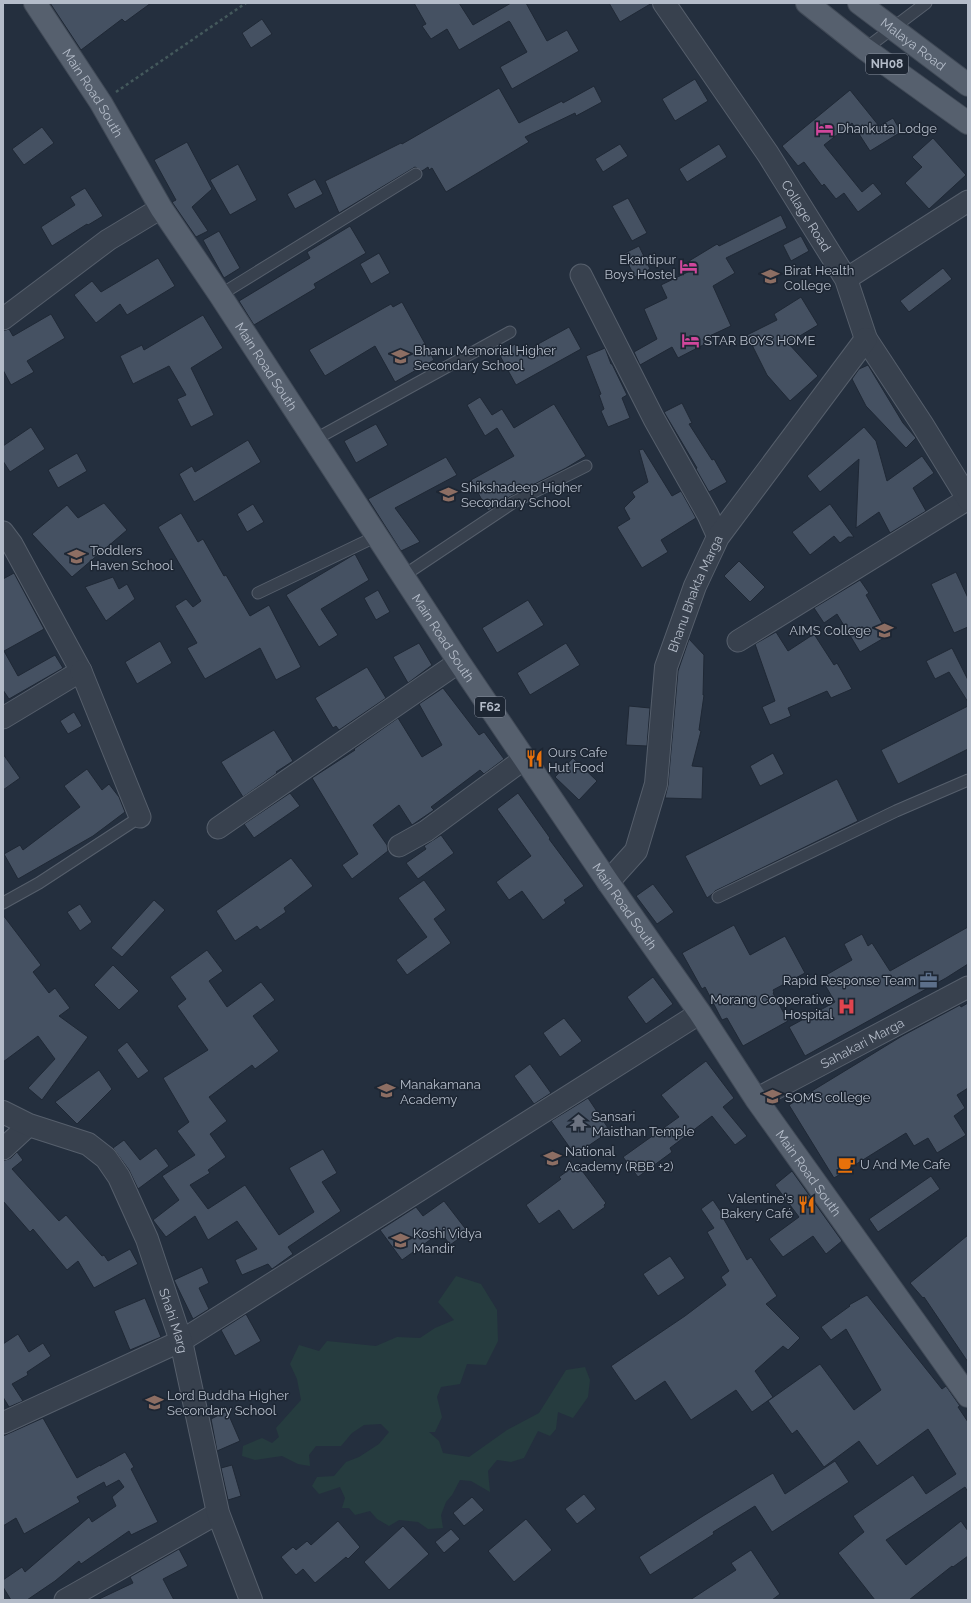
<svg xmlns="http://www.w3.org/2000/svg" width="971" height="1603" viewBox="0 0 971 1603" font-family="Raleway,sans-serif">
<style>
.green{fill:#263c3f}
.building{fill:#455162;stroke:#1f2835}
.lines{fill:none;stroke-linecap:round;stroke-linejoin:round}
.service-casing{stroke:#565f6c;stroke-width:13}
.minor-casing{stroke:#565f6c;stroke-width:23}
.tertiary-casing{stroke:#565f6c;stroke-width:24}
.primary-casing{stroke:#414a57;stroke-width:24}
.path{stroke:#44595c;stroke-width:2.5;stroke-dasharray:3 3;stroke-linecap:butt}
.service{stroke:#38414e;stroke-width:11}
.minor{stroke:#38414e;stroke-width:21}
.tertiary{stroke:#38414e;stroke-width:22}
.primary{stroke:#56606e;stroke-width:22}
.labels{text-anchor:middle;stroke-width:3;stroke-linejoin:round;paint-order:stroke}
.shield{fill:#1d2633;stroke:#878f9c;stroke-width:1}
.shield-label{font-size:12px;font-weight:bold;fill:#b4bcc9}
.street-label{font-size:13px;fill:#b4bcc9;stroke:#1d2633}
.poi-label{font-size:13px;fill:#b4bcc9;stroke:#1d2633;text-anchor:start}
</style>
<rect width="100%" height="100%" fill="#242f3e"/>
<path class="green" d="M456 1276 481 1284 497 1310 498 1341 486 1365 467 1364 460 1384 441 1387 437 1397 442 1417 435 1432H429L439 1441 443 1453 469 1457 507 1430 539 1413 566 1370 585 1367 590 1380 588 1397 573 1418 558 1412 556 1429 550 1436 538 1431 524 1458 511 1462 497 1460 488 1471 490 1492 471 1481 460 1480 452 1495 446 1502 441 1515 443 1528 428 1529 418 1522 399 1520 389 1526 377 1519 370 1511 355 1515 349 1508H342L345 1498 340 1487 319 1494 312 1486 317 1477 334 1476 346 1462 359 1457 379 1444 389 1432 381 1424 364 1425 352 1433 341 1446H316L309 1455 310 1466 298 1464 282 1456 255 1460 242 1456 243 1446 262 1438 272 1443 279 1437 276 1428 301 1400 297 1379 290 1364 299 1345 319 1351 327 1341 376 1346 397 1337 420 1338 435 1328 454 1320 438 1302Z"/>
<path class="building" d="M50 3H151L125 22 122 19 81 50Z
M414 3H459L473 25 511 3H526L547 41 567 30 579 51 512 89 500 67 527 52 510 22 509 21 459 50 447 29 431 39 422 26 426 24Z
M609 3H652L620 22Z
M262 19 272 34 251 48 242 33Z
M695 79 708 101 675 121 662 99Z
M594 86 602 102 576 116 575 113 525 137 529 142 446 192 432 168 429 170 428 167 422 171 415 167 339 213 325 181 401 143 402 144 499 88 519 123 562 101 563 103Z
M850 90 879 126 893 118 901 132 870 151 852 123 824 145 862 192 873 183 882 194 858 212 844 193 836 199 824 184 822 186 804 162 798 166 782 146Z
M42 127 54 143 24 165 12 149Z
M933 138 966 175 929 209 905 183 922 167 912 157Z
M187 142 212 189 192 207 208 231 196 237 172 202 176 200 154 160Z
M620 144 628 156 603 172 595 159Z
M719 144 727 157 687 182 679 169Z
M238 164 257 200 230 215 210 180Z
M315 179 323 194 295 209 287 194Z
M85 188 103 216 88 225 87 224 52 246 41 227 75 205 70 197Z
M628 198 647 233 632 241 612 206Z
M781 215 787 228 726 258 735 273 713 286 731 326 703 339 705 344 678 358 672 347 640 365 634 352 657 339 644 309 667 298 661 285 694 269 689 261 717 244 719 246Z
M350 226 366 253 314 284 316 288 254 325 239 301 310 258 307 252Z
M219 231 240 268 224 278 203 240Z
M801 236 809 251 791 261 783 245Z
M639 246 650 269 635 277 623 254Z
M379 253 390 273 371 284 360 264Z
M158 258 175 286 127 315 120 304 96 323 74 295 92 281 101 292Z
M943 268 952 279 909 312 900 301Z
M801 297 818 325 788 343 818 376 790 401 767 375 747 335 777 320 774 314Z
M402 302 434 360 395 382 375 346 325 376 309 350 391 304 393 307Z
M51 314 65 338 27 361 34 372 11 385 3 370V331L9 329 13 336Z
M203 315 223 348 191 368 214 415 191 427 177 399 186 395 169 366 133 384 120 356 142 345 144 350Z
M569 327 581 349 516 385 499 354 515 344 520 354Z
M605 348 611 364H612L627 395 622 398 630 418 608 427 601 411 604 409 599 395 601 394 586 356Z
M868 365 903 423 916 438 906 448 866 406 852 379 859 369Z
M480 397 492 415 502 409 514 428 554 404 586 456 566 468 511 496 488 511 471 480 514 456 497 428 485 436 467 405Z
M682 403 692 423 689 424 712 460 714 459 727 482 709 492 696 469 697 468 664 412Z
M376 424 388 445 356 463 344 441Z
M31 427 45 449 10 472 3 461V446Z
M864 427 876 441 887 481 922 456 934 473 913 488 926 511 890 533 879 512 856 528 859 459 820 492 807 476Z
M248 440 261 462 194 502 179 474 192 466 195 472Z
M643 449 672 496 681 491 696 518 661 540 668 552 642 568 617 527 630 519 624 508 635 497 632 492 648 482 639 450Z
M77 453 87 471 58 488 48 470Z
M446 457 457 475 395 508 420 542 401 551 368 499Z
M104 503 127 530 72 577 32 534 67 505 78 518Z
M253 504 264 522 247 532 237 514Z
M830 504 854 537H848L840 543 834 536 810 555 792 532Z
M181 513 198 542 203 539 224 576 226 575 250 616 269 605 301 667 276 680 260 648 205 679 187 648 197 643 175 606 186 599 193 607 201 601 158 527Z
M355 554 369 580 321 609 338 635 319 647 286 595Z
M739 561 765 587 750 602 724 576Z
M956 572 968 598V627L954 633 931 584Z
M14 573 44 629 4 651 18 676 55 655 63 668 9 699 3 690V579Z
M113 577 119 589 127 584 135 599 106 621 85 587Z
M860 580 869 593 866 595 889 635 860 652 837 614 824 623 814 608Z
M378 590 390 612 376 620 364 598Z
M528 600 544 625 497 653 482 628Z
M776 632 788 651 814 634 834 665 837 663 852 689 831 698 827 691 788 708 791 716 770 725 762 707 775 701 755 644Z
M689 639 704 655 703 695H704L699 730 701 731 692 766 703 767 702 799 665 798 668 785 678 671Z
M160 641 172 663 137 684 125 662Z
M419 643 432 665 408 683 393 657Z
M566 643 580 665 530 695 517 673Z
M952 648 968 680V702L949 672 935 679 926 661Z
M367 667 386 698 339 730 336 726 333 728 315 698Z
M443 688 479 735 484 732 504 759 484 774 480 770 431 807 434 810 412 825 399 805 373 825 387 845 388 851 352 879 342 865 358 854 312 778 355 750 354 749 398 718 422 757 442 745 419 704Z
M629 706 650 708 647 746 626 745Z
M968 706V749L898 784 881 750Z
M74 712 82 726 68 734 60 721Z
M274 730 293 761 276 772 277 773 243 797 221 762Z
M773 753 784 774 760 786 750 766Z
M3 754 20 778 3 790Z
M573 758 597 781 579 800 555 777Z
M87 769 102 790 109 784 119 797 125 812 93 836 18 879 4 854 20 845 23 850 80 807 64 786Z
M837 779 858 821 715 891 711 895 707 898 685 856Z
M290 793 300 806 254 838 244 824Z
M518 793 550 838 549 839 584 886 564 900 566 903 543 920 522 891 509 900 496 882 531 856 497 809Z
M441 835 454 853 418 879 406 863 426 849 424 846Z
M291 858 313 886 284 908 286 912 260 930 257 926 235 941 216 911Z
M424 880 446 910 434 919 451 943 407 975 396 960 427 937 398 898Z
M653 884 674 912 657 924 636 896Z
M154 900 165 910 122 957 111 948Z
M80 904 92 922 80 931 67 912Z
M3 915 41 965 33 972 49 993 55 988 70 1008 59 1016 88 1037 42 1100 28 1088 55 1059 38 1036 3 1062Z
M734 925 750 955 785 936 805 973 773 990 774 992 773 993 788 1021 743 1046 727 1018 722 1020 705 987 702 989 682 953Z
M968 927V964L946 978 805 1056 789 1027 835 1002 821 978 852 960 844 944 862 934 868 946 872 943 890 971Z
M207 950 223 971 209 981 227 1007 261 982 275 1000 253 1016 279 1051 255 1069 252 1065 209 1097 227 1121 210 1134 226 1157 208 1170 210 1173 190 1185 208 1209 245 1185 279 1235 314 1212 289 1168 323 1149 337 1173 322 1182 341 1211 288 1247 293 1254 272 1269 268 1264 242 1275 235 1260 257 1249 237 1221 208 1240 195 1216 166 1237 153 1220 179 1200 162 1176 195 1155 177 1131 189 1122 163 1078 208 1050 177 1006 186 999 170 977Z
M113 965 139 991 119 1010 94 985Z
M653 977 673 1004 646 1024 627 997Z
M968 1003V1088L957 1095 965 1108 954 1116 966 1135 937 1153 928 1138 914 1146 906 1133 834 1178 789 1105 902 1036 960 1005 961 1007Z
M564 1018 582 1041 560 1057 543 1033Z
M127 1042 149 1071 138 1079 117 1050Z
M706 1061 734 1098 723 1107 747 1136 735 1145 712 1116 670 1148 672 1152 638 1177 623 1157 679 1117 661 1095Z
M530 1064 551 1093 534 1104 514 1076Z
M99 1070 112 1089 77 1124 55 1102Z
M588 1098 610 1131 575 1155 551 1121Z
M124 1140 140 1160 156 1148 169 1166 138 1189 129 1170 113 1148Z
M17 1152 23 1160 12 1169 59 1221 66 1215 102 1256 104 1255 108 1261 130 1249 138 1264 94 1288 78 1261 67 1270 33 1229 30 1232 3 1201V1161L11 1158Z
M577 1164 606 1203 604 1205 605 1207 573 1230 559 1210 539 1224 526 1205 561 1179 559 1177Z
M792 1171 842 1241 826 1254 813 1236 783 1257 769 1239 799 1217 775 1185Z
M931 1176 940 1189 878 1232 869 1219Z
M713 1200 723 1215 722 1216 747 1260 751 1257 777 1296 766 1304 800 1338 788 1350 783 1346 755 1371 773 1397 752 1412 736 1390 691 1420 665 1381 635 1401 611 1366 685 1316 726 1285 721 1277 729 1271 707 1232 714 1228 701 1209Z
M444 1201 468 1232 450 1245 441 1232 402 1260 380 1230 416 1207 423 1216Z
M968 1235V1362L924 1297 923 1298 910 1283Z
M670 1256 685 1278 658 1296 643 1274Z
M202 1267 209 1283 199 1288 209 1309 193 1319 174 1280Z
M867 1295 942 1389 946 1386 960 1406 958 1407 968 1422V1492L965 1487 886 1540 906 1565 961 1521 968 1531V1556L953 1567 952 1566 909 1600H875L838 1553 864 1532 853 1516 913 1475 926 1494 956 1474 928 1429 877 1466 859 1441 824 1467 797 1430 792 1434 768 1401 820 1364 854 1410 881 1390 846 1329 831 1340 821 1327 850 1306 849 1305Z
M145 1298 161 1337 130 1350 114 1311Z
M246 1314 261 1341 235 1356 221 1330Z
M18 1334 29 1352 43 1343 51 1356 27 1372 28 1375 12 1384 23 1401 9 1407 3 1397V1344Z
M227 1411 240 1441 217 1451 211 1419Z
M43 1418 77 1478 100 1465V1466L125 1452 134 1467 131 1469 158 1522 131 1535 129 1531 81 1564 79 1561 55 1581 27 1600H11L3 1587V1580L22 1567 25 1572 89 1517 92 1522 116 1506 112 1497 124 1487 119 1480 106 1487 104 1482 77 1497 80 1502 24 1534 16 1518 3 1526V1436Z
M835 1461 849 1482 772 1532 755 1506 713 1532 714 1534 650 1575 639 1557 703 1516 773 1473 785 1494Z
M232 1465 241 1496 228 1500 221 1468Z
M584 1494 596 1509 577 1524 565 1509Z
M472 1497 484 1510 464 1526 453 1513Z
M526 1519 552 1550 514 1582 488 1551Z
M338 1521 360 1547 348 1559 346 1557 315 1583 303 1569 296 1575 281 1557 293 1547 296 1550 307 1541 311 1545Z
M403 1526 429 1554 389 1590 364 1562Z
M451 1529 460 1539 444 1553 435 1542Z
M179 1549 188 1566 163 1579 174 1600H97L133 1583 130 1577Z
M751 1550 780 1594 772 1600H690L736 1570 731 1563Z"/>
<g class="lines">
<defs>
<path id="service" d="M865 49 926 3
M220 295 416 174
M314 440 510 332
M403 576 514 502 586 466
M258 593 377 536
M718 897 896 811 968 780
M3 903 39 883 140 817"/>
<g id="minor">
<path d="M581 275 654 419 708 515 718 537"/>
<path d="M846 279 968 201"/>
<path d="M3 319 108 240 161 208"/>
<path d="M3 532 12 544 81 671 3 718"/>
<path d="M738 641 968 499"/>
<path d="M81 671 140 817"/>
<path d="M218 828 459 662"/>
<path d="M399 846 426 831 524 759"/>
<path id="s1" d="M756 1099 968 987"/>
<path d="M3 1149 29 1125"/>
<path d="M3 1423 181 1341 700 1013"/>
<path d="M65 1600 218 1513"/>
</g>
<g id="tertiary">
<path id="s2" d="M664 3 768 154 846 279 866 339 922 424 968 499"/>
<path id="s3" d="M608 882 636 851 656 784 666 667 695 586 718 537 866 339"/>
<path id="s4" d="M3 1112 29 1125 88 1144 106 1158 119 1177 147 1239 181 1341 218 1513 251 1600"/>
</g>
<g id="primary">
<path id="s5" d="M35 3 101 103 161 208 220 295 459 662 608 882 700 1013 756 1099 968 1396"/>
<path d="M807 3 865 49 968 123"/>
<path id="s6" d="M859 3 968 85"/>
</g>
</defs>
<use href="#service" class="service-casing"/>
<use href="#minor" class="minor-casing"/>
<use href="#tertiary" class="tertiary-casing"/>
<use href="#primary" class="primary-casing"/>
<path class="path" d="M116 92 246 3"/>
<use href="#service" class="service"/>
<use href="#minor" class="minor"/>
<use href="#tertiary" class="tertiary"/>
<use href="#primary" class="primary"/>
</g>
<defs>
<symbol id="hotel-bare" viewBox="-9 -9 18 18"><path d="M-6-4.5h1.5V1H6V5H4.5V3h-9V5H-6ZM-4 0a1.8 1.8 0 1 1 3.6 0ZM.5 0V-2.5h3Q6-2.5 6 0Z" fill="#d1479c" stroke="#1d2633" stroke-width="2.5" paint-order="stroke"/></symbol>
<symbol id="school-bare" viewBox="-9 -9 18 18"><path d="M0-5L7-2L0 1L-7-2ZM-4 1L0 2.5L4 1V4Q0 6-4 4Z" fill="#8d6e63" stroke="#1d2633" stroke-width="2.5" paint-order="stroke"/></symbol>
<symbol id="restaurant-bare" viewBox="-9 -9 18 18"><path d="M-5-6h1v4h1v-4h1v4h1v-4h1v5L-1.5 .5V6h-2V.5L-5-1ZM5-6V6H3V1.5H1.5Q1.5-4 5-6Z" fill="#e8710a" stroke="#1d2633" stroke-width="2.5" paint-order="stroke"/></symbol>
<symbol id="office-bare" viewBox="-9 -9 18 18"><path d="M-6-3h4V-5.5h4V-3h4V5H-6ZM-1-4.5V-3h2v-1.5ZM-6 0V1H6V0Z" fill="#5c6f8a" stroke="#1d2633" stroke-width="2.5" paint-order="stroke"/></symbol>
<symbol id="hospital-bare" viewBox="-9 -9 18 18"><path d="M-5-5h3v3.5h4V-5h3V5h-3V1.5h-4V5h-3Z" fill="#e0444e" stroke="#1d2633" stroke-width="2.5" paint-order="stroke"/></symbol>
<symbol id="temple-bare" viewBox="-9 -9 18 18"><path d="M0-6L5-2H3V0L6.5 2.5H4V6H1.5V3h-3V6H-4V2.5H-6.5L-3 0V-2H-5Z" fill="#6b7280" stroke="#1d2633" stroke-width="2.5" paint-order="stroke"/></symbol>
<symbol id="cafe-bare" viewBox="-9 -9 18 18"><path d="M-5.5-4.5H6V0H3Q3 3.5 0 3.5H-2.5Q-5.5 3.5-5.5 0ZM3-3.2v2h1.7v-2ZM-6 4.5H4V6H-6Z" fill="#e8710a" stroke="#1d2633" stroke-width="2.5" paint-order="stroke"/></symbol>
</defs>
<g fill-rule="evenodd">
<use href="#hotel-bare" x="812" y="116" width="25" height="25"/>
<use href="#hotel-bare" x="676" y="254" width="25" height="25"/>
<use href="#school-bare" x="758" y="264" width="25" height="25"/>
<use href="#hotel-bare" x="678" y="328" width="25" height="25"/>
<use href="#school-bare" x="388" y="344" width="25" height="25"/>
<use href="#school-bare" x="436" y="482" width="25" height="25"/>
<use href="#school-bare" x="64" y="544" width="25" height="25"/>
<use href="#school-bare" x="872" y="618" width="25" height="25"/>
<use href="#restaurant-bare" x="522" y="746" width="25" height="25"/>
<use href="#office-bare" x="916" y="968" width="25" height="25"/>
<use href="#hospital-bare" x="834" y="994" width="25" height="25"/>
<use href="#school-bare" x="374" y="1078" width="25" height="25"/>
<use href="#school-bare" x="760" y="1084" width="25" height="25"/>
<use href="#temple-bare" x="566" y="1110" width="25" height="25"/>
<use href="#school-bare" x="540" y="1146" width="25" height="25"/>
<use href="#cafe-bare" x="834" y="1152" width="25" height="25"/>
<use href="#restaurant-bare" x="794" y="1192" width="25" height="25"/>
<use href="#school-bare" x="388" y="1228" width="25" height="25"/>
<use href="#school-bare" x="142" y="1390" width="25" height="25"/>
</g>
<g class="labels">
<g class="shield">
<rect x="866" y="54" width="42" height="20" rx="3"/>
<rect x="475" y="697" width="30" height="20" rx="3"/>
</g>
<g class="shield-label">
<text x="887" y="68">NH08</text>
<text x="490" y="711">F62</text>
</g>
<g class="street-label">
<text dy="5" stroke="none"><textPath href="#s6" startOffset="68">Malaya Road</textPath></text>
<text dy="5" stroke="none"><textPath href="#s5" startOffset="107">Main Road South</textPath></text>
<text dy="5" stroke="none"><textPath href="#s2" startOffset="256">Collage Road</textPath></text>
<text dy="5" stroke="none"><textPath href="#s5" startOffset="431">Main Road South</textPath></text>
<text dy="5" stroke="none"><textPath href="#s3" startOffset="308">Bhanu Bhakta Marga</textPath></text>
<text dy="5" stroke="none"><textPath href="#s5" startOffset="755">Main Road South</textPath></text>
<text dy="5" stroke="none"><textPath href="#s5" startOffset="1079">Main Road South</textPath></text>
<text dy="5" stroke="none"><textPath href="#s1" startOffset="120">Sahakari Marga</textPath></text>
<text dy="5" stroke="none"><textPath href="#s5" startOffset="1403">Main Road South</textPath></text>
<text dy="5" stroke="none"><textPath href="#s4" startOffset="291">Shahi Marg</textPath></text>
</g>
<g class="poi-label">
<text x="837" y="133">Dhankuta Lodge</text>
<text x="676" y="264" text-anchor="end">Ekantipur<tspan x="676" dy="15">Boys Hostel</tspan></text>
<text x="784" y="275">Birat Health<tspan x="784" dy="15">College</tspan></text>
<text x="704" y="345">STAR BOYS HOME</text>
<text x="414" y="355">Bhanu Memorial Higher<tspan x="414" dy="15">Secondary School</tspan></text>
<text x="461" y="492">Shikshadeep Higher<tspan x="461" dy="15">Secondary School</tspan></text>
<text x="90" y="555">Toddlers<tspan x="90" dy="15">Haven School</tspan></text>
<text x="871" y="635" text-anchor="end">AIMS College</text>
<text x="548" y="757">Ours Cafe<tspan x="548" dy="15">Hut Food</tspan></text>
<text x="916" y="985" text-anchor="end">Rapid Response Team</text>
<text x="833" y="1004" text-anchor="end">Morang Cooperative<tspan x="833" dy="15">Hospital</tspan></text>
<text x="400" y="1089">Manakamana<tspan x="400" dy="15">Academy</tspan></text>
<text x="785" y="1102">SOMS college</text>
<text x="592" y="1121">Sansari<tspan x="592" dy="15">Maisthan Temple</tspan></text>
<text x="565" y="1156">National<tspan x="565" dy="15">Academy (RBB +2)</tspan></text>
<text x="860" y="1169">U And Me Cafe</text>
<text x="793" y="1203" text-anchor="end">Valentine's<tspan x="793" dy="15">Bakery Café</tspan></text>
<text x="413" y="1238">Koshi Vidya<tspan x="413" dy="15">Mandir</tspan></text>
<text x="167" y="1400">Lord Buddha Higher<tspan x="167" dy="15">Secondary School</tspan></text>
</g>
</g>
<rect width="971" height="1603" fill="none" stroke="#b4bcc9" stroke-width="8"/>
</svg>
